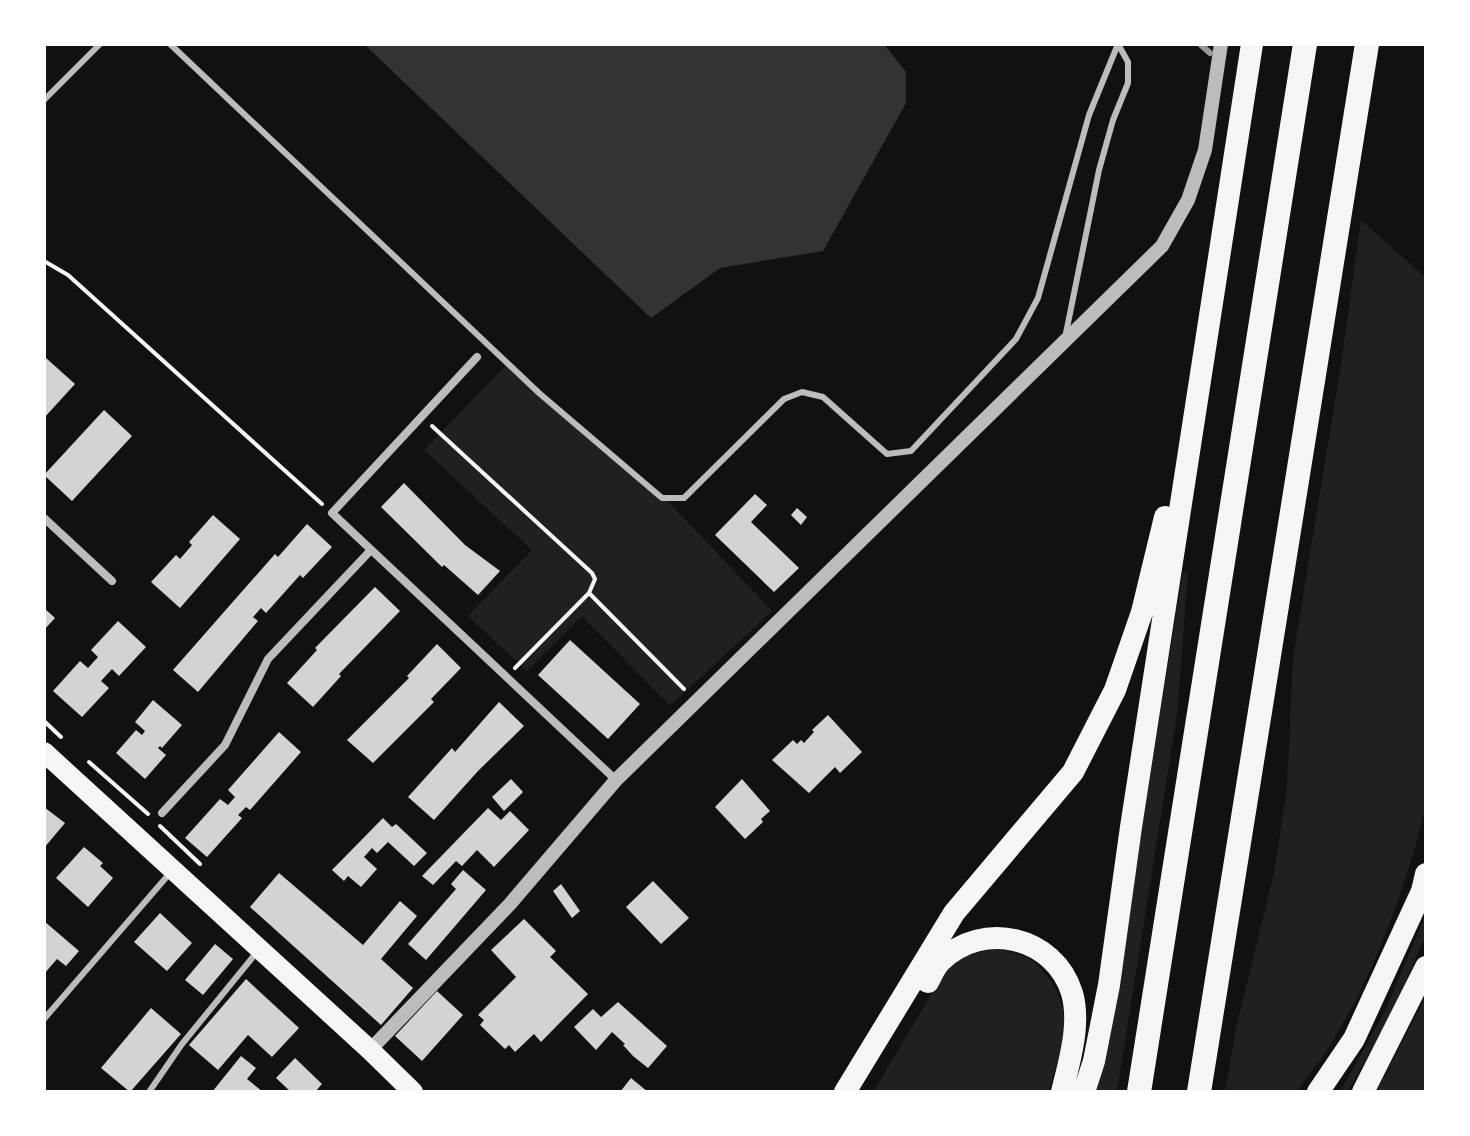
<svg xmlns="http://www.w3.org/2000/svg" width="1470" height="1136" viewBox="0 0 1470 1136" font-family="Jost,sans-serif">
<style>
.green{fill:#202020}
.water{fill:#333}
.building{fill:#d3d3d3}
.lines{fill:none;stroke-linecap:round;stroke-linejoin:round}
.path{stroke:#f5f5f5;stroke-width:4}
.service{stroke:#bcbcbc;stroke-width:6}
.minor{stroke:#bcbcbc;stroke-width:8}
.tertiary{stroke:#bcbcbc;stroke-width:14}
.primary{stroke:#f5f5f5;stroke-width:20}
.trunk{stroke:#f5f5f5;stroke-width:22}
.motorway{stroke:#f5f5f5;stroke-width:24}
.rail{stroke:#9a9a9a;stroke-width:6}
</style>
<rect width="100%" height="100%" fill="#111"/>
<path class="green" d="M1361 220 1426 278V806C1405 889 1375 974 1329 1047 1319 1063 1307 1077 1296 1092H1225L1236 1028 1274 872 1287 789 1293 658 1341 364Z
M508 363 664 497 772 611 670 706 582 616 527 671 468 616 532 550 424 450Z
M1183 573H1188L1177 714 1117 1092H1092L1123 944Z
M1426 914V935L1391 1014 1348 1092H1340L1385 1011Z
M992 949C1021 953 1032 955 1050 980 1076 1016 1060 1053 1048 1092H873L944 973 964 957Z
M1426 993V1092H1376L1424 1000Z"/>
<path class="water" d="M364 44H884L906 72V103L823 251 720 268 651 318Z"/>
<path class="building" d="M46 358 75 384 44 418V360Z
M104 410 132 436 72 501 44 475Z
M404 483 465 545 500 571 478 595 444 565 442 567 381 507Z
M755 494 767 505 751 522 799 568 774 592 715 535Z
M797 508 807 517 801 525 791 515Z
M213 515 240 539 180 608 151 582 176 555 180 559 192 545 189 542Z
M307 524 332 547 303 578 300 575 266 613 261 608 253 617 258 621 198 692 173 670 275 554 278 557Z
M375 587 400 611 339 674 341 676 313 707 287 683 317 650 315 648Z
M44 608 55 618 44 630Z
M118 621 146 647 119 676 112 669 101 681 109 688 82 717 53 691 80 661 88 668 98 657 91 650Z
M570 640 640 704 608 739 538 675Z
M437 644 461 668 431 699 434 702 373 763 347 740 409 678 407 676Z
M153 700 182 725 162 748 160 746 158 748 166 755 145 779 116 753 136 730 142 735 145 731 135 722Z
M499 702 524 726 478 771 434 820 408 797 452 748 455 752Z
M828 715 862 752 840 773 835 767 809 793 772 760 793 740 797 744 801 740 804 743 814 732 812 730Z
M279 732 301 752 250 810 246 807 238 815 242 818 207 857 185 838 220 799 228 805 235 797 228 790Z
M511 779 523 792 504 811 492 797Z
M742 779 770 811 761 819 763 822 745 839 715 807Z
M44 807 65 823 44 848Z
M488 808 501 820 510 811 529 830 494 867 477 850 462 866 456 861 433 885 422 876Z
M383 818 392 827 396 824 427 853 414 866 388 842 377 853 372 848 364 857 377 869 361 887 348 876 344 881 332 870Z
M84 847 103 863 100 866 113 878 88 907 56 878Z
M463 870 486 890 426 960 408 944 456 889 451 884Z
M279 873 363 945 400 901 417 916 381 959 413 988 381 1025 250 907Z
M653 881 689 918 661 944 626 907Z
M561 884 580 911 572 918 553 891Z
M160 913 192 943 167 971 134 942Z
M524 919 556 951 550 957 588 994 541 1042 534 1034 515 1052 509 1045 505 1049 480 1025 484 1020 478 1015 516 977 491 950Z
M44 921 79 951 66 966 57 959 44 974Z
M215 944 233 959 203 995 185 980Z
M246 979 299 1028 272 1057 248 1035 218 1070 189 1045Z
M437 991 463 1015 422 1061 395 1036Z
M618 1002 667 1046 648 1068 633 1056 623 1045 625 1044 612 1032 596 1050 574 1027 593 1009 601 1017Z
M151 1008 181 1034 130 1092 101 1068Z
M241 1056 256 1068 247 1079 263 1092H212Z
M295 1058 322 1084 315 1092H291L276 1078Z
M631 1078 648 1092H620Z"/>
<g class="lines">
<path class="path" d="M44 261 68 275 322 504
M432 426 592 573 595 579 589 593 684 689
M515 668 589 593
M44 721 61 737
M89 762 148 814
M160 826 200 864"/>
<path class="service" d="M170 44 539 393 662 498H684L784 399 802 392 823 397 887 454 911 451 1016 339 1038 298 1089 115 1118 44
M44 100 100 44
M1066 333 1099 170 1113 120 1128 83V62L1118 44
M44 1019 170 873
M149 1092 182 1044 257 952"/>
<path class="minor" d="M477 357 332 513 616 780
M44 518 112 581
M162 813 225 745 268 659 370 551"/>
<path class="tertiary" d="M370 1050 510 904 616 780 1162 246 1188 200 1205 150 1221 44"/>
<path class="primary" d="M44 752 370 1050 413 1092"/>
<path class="trunk" d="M928 982C932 975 935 966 941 961 983 920 1054 936 1072 993 1081 1025 1069 1062 1062 1092
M845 1092 954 913 1073 772 1115 690 1142 612 1165 517
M1084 1092 1094 1061 1109 985 1131 827 1252 44
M1318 1092 1354 1039 1422 891 1426 874
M1363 1092 1426 967"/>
<path class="motorway" d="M1139 1092 1305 44
M1199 1092 1367 44"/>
<path class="rail" d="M1200 44 1210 53"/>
</g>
<rect width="1470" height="1136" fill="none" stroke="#ffffff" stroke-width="92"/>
</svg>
